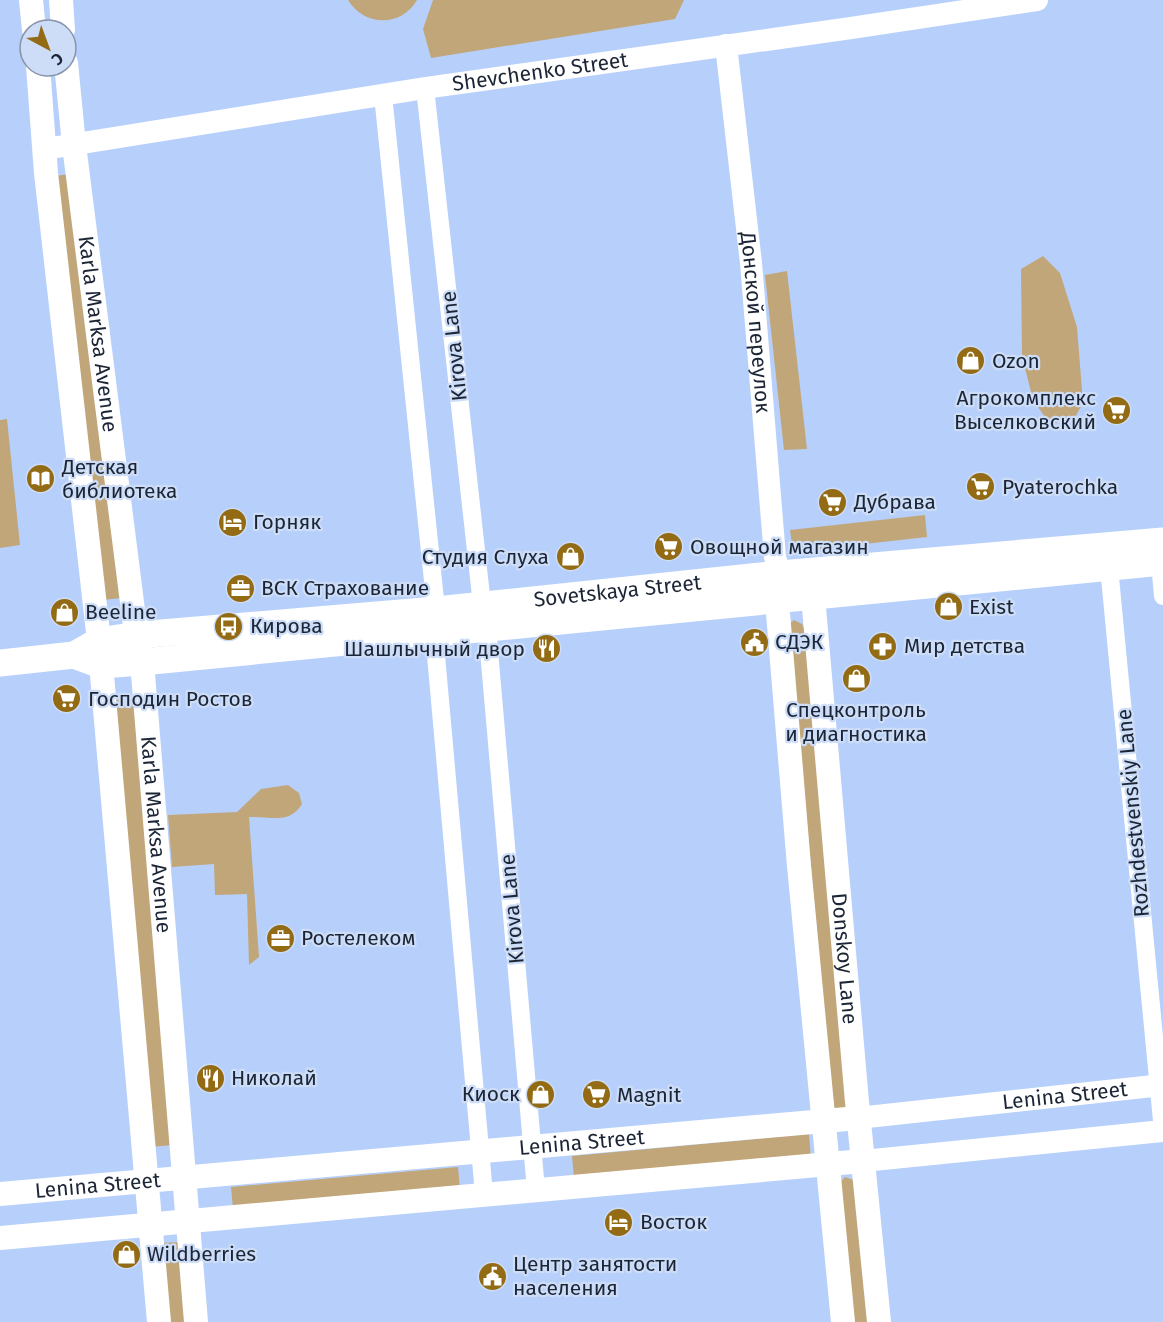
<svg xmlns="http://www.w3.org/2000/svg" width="1163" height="1322" viewBox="0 0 1163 1322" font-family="'Fira Sans',sans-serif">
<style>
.green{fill:#c1a679}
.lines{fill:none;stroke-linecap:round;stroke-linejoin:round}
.minor{stroke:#fff;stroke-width:18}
.tertiary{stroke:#fff;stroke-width:22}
.secondary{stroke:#fff;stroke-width:24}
.primary{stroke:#fff;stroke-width:27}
.labels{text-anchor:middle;stroke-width:4.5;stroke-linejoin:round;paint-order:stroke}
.street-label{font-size:21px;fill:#1b2535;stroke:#cdddf7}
.poi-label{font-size:21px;fill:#1b2535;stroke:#cdddf7;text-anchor:start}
</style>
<rect width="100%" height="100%" fill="#b7d0fb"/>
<path class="green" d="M348 0H417C402 27 364 27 348 0Z
M433 0H684L675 19 431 58 423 29Z
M71 174 121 598 103 600 54 176Z
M1043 256 1060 273 1077 327 1083 403 1074 419 1050 424 1033 400 1022 356 1021 269Z
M787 271 807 449 784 450 765 275Z
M7 419 20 545 0 548V420Z
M925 515 927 537 793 552 790 530Z
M794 620 802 624 805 631 848 1106 842 1111 833 1109 789 624Z
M135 696 173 1145 151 1147 113 698Z
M288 785 299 793 302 804C289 825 271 816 249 817L259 957 249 965 247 894 215 895 214 864 172 867 168 815 237 812 261 789Z
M809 1134 811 1159 574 1178 572 1156Z
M458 1167 460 1189 233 1209 231 1187Z
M845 1177 854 1180 871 1322H848L840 1182Z
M184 1242 190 1322H164L158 1243Z"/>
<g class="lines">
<path class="minor" d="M425 88 482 605
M383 95 436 610
M1160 562 1163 596
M1109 567 1163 1131
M487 628 536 1190
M434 633 484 1194"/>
<g class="tertiary">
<path id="s1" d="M726 45 751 263 775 557 780 574 793 583"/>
<path id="s2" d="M45 149 425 88 851 28 1037 0"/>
<path id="s3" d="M858 1118 1163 1085"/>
<path d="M863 1161 1163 1131"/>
</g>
<g class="secondary">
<path d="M31 0 34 30"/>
<path d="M61 0 63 30"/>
<path id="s4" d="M66 63 74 145 134 618 142 662 196 1322"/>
<path d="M38 66 46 173 99 641 159 1322"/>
<path id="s5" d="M813 596 857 1102 879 1322"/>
<path d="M777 601 799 866 843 1322"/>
<path id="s6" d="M0 1194 858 1118"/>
<path d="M0 1238 863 1161"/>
</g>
<g class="primary">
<path d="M74 655 101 665 142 662 1163 562"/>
<path id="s7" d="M0 663 74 655 99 641 137 635 436 610 780 574 1163 541"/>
</g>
</g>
<defs>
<symbol id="shop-disc" viewBox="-11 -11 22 22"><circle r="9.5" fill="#936b14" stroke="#cdddf7"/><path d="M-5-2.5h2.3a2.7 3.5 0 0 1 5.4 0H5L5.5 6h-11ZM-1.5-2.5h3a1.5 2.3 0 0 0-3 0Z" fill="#fff"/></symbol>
<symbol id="supermarket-disc" viewBox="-11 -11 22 22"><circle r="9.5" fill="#936b14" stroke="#cdddf7"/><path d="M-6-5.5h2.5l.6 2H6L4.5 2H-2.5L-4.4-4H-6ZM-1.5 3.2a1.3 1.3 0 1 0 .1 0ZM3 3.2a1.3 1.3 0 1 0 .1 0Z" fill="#fff"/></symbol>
<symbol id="library-disc" viewBox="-11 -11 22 22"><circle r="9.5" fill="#936b14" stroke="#cdddf7"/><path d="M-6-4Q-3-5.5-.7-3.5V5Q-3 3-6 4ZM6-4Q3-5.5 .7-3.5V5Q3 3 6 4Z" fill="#fff"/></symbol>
<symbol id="hotel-disc" viewBox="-11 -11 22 22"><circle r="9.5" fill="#936b14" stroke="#cdddf7"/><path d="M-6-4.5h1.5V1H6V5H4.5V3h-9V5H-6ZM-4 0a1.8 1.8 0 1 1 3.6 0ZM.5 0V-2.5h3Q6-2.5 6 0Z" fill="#fff"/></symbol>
<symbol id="office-disc" viewBox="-11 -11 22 22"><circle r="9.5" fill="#936b14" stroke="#cdddf7"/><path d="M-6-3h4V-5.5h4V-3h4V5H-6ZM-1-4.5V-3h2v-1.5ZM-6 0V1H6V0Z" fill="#fff"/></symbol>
<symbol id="bus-disc" viewBox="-11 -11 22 22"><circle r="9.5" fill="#936b14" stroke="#cdddf7"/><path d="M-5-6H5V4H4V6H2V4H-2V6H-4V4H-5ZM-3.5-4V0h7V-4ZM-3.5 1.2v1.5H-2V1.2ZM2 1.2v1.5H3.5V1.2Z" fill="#fff"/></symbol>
<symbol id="civic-disc" viewBox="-11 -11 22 22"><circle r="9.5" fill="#936b14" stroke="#cdddf7"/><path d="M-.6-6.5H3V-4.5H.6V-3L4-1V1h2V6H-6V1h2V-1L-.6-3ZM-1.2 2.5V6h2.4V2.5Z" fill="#fff"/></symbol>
<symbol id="pharmacy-disc" viewBox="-11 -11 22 22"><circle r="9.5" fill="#936b14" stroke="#cdddf7"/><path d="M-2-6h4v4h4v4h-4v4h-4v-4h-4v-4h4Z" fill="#fff"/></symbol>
<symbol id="restaurant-disc" viewBox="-11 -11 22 22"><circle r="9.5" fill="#936b14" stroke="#cdddf7"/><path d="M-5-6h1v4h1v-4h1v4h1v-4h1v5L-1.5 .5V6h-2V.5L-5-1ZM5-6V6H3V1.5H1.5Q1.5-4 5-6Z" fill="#fff"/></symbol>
</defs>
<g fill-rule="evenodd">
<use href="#shop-disc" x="954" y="344" width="33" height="33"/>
<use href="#supermarket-disc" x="1100" y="394" width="33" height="33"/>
<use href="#library-disc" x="24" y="462" width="33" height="33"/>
<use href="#supermarket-disc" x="964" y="470" width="33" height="33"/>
<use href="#supermarket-disc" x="816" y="486" width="33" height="33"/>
<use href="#hotel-disc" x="216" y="506" width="33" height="33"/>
<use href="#supermarket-disc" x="652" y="530" width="33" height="33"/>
<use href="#shop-disc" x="554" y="540" width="33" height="33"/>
<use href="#office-disc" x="224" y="572" width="33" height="33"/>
<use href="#shop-disc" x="932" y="590" width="33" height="33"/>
<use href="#shop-disc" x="48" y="596" width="33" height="33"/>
<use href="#bus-disc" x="212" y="610" width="33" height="33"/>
<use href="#civic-disc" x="738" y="626" width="33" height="33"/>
<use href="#pharmacy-disc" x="866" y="630" width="33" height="33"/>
<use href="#restaurant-disc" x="530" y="632" width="33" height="33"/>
<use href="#shop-disc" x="840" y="662" width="33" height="33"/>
<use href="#supermarket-disc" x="50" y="682" width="33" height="33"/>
<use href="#office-disc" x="264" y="922" width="33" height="33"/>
<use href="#restaurant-disc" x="194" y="1062" width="33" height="33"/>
<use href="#shop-disc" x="524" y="1078" width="33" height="33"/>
<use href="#supermarket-disc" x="580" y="1078" width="33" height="33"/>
<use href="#hotel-disc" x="602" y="1206" width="33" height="33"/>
<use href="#shop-disc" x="110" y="1238" width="33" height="33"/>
<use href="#civic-disc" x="476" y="1260" width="33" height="33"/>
</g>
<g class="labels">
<g class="street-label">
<text dy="7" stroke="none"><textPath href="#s2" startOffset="501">Shevchenko Street</textPath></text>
<text dy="7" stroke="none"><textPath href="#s1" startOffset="279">Донской переулок</textPath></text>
<text dy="7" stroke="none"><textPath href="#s4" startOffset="273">Karla Marksa Avenue</textPath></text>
<text transform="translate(454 346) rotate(-96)" y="7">Kirova Lane</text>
<text dy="7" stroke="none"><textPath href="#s7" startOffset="624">Sovetskaya Street</textPath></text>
<text transform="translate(1133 813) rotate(-95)" y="7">Rozhdestvenskiy Lane</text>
<text dy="7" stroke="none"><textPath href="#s4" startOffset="777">Karla Marksa Avenue</textPath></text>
<text transform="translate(512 909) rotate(-95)" y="7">Kirova Lane</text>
<text dy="7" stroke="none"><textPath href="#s5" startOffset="364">Donskoy Lane</textPath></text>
<text dy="7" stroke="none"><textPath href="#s3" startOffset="208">Lenina Street</textPath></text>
<text dy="7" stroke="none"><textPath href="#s6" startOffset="584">Lenina Street</textPath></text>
<text dy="7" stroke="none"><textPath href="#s6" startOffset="98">Lenina Street</textPath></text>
</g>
<g class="poi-label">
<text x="992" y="368">Ozon</text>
<text x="1096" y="405" text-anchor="end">Агрокомплекс<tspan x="1096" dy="24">Выселковский</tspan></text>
<text x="62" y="474">Детская<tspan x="62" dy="24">библиотека</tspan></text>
<text x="1002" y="494">Pyaterochka</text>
<text x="854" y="509">Дубрава</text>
<text x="253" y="529">Горняк</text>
<text x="690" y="554">Овощной магазин</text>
<text x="549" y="564" text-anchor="end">Студия Слуха</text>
<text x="261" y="595">ВСК Страхование</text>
<text x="969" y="614">Exist</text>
<text x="85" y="619">Beeline</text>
<text x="250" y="633">Кирова</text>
<text x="775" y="649">СДЭК</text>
<text x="904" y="653">Мир детства</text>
<text x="525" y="656" text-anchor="end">Шашлычный двор</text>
<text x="88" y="706">Господин Ростов</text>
<text x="856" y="717" text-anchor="middle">Спецконтроль<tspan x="856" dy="24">и диагностика</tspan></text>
<text x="301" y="945">Ростелеком</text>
<text x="231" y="1085">Николай</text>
<text x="520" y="1101" text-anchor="end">Киоск</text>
<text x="617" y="1102">Magnit</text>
<text x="640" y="1229">Восток</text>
<text x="147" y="1261">Wildberries</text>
<text x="513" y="1271">Центр занятости<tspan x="513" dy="24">населения</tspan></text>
</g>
</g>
<g transform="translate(48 48) rotate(139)"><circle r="28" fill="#cdddf7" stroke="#8693a9" stroke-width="1.5"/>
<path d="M0-4.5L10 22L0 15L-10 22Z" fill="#936b14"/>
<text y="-9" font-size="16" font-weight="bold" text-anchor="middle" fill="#1b2535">С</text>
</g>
</svg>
